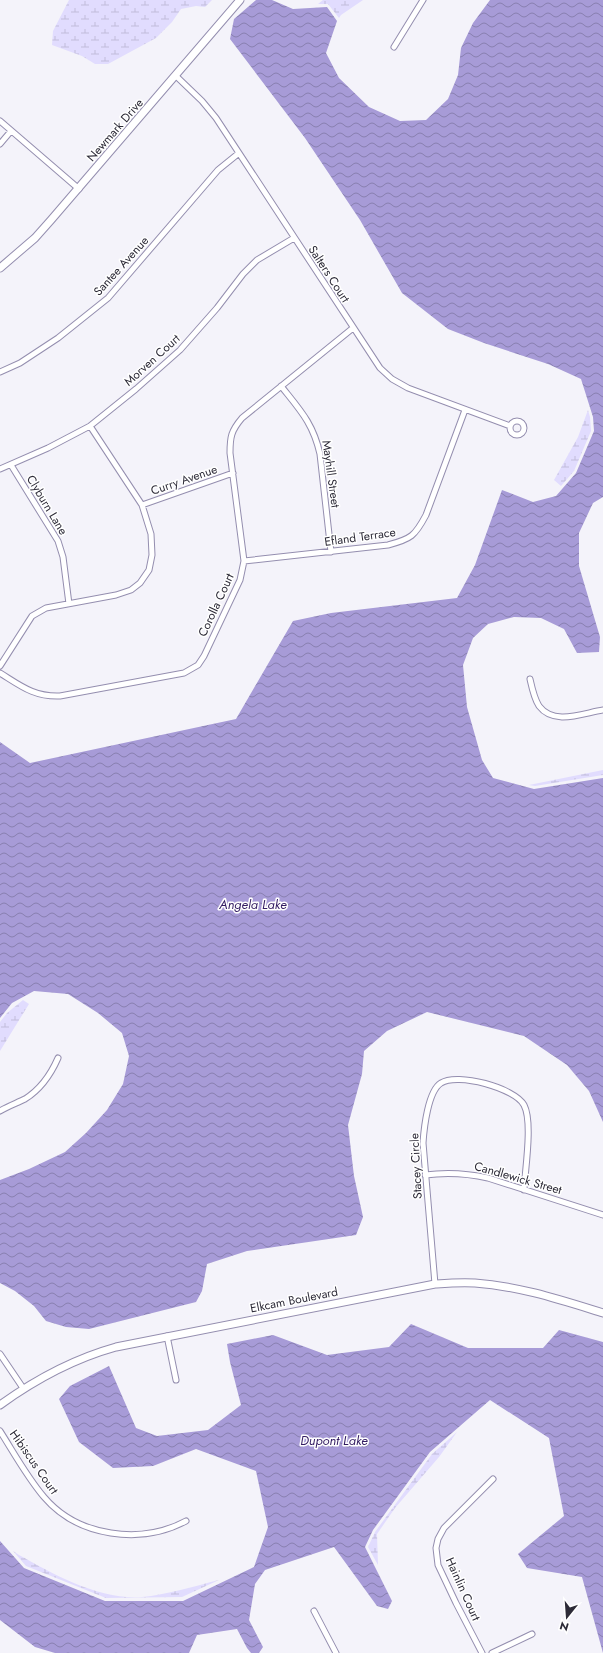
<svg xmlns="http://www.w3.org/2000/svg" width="603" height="1653" viewBox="0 0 603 1653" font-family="Jost,sans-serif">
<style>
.wetland{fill:url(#wetland-marsh)}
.water{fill:url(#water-waves)}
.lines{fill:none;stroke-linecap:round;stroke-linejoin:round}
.minor-casing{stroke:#948eaf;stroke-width:7}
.tertiary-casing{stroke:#948eaf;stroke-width:9}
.minor{stroke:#fff;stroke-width:5}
.tertiary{stroke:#fff;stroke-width:7}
.labels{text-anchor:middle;stroke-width:3;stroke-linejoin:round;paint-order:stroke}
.street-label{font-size:12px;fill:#2c2a37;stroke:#fff}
.water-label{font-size:13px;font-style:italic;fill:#341d63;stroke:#fff}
</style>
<defs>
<pattern id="wetland-marsh" width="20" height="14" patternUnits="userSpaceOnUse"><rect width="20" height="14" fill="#e1dcfe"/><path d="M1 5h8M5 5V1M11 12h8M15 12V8" fill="none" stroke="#c1bdda"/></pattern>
<pattern id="water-waves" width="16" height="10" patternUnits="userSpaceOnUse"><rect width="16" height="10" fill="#a79bd7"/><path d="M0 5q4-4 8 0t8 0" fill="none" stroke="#887faf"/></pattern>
</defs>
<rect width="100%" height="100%" fill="#f4f3fa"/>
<path class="wetland" d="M69 0H212L205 7 196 6 181 9 172 22 156 38 108 64H95L82 56 52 45 53 31Z
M323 0H363L341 15 339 18 328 4H318Z
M588 410 590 417 591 431 574 471 561 486 554 480 578 437Z
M603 770V775L535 786 529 785Z
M23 1000 29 1004 0 1051V1022L7 1013Z
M457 1432 439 1457 395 1508 377 1534 378 1565 368 1547 375 1532 432 1454Z
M13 1551 19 1555C55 1575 99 1600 142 1597 166 1595 195 1586 219 1580L182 1597 106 1598 26 1566Z"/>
<path class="water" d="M256 0H272L293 9 327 7 337 21 326 53 339 78 369 107 400 121 426 120 448 99 458 75 461 48 473 23 490 0H603V497L593 503 579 533V566L600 637 599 652 577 653 564 629 541 618 514 617 488 624 473 638 463 665 467 707 482 760 493 778 534 789 603 778V1122L589 1091 567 1065 524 1036 427 1012 387 1031 364 1051 362 1074 348 1125 354 1176 363 1217 356 1235 247 1251 207 1264 202 1291 196 1302 89 1329 66 1327 46 1321 34 1306 15 1291 0 1283V1180L29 1169 65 1152 86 1133 107 1110 123 1084 129 1056 122 1033 98 1013 68 994 34 991 12 1003 0 1018V742L30 763 236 719 293 621 331 613 457 598 475 565 502 490 533 502 556 496 576 473 594 431 593 417 581 379 548 364 484 343 448 329 402 293 360 220 305 138 230 39 234 19Z
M411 1324 468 1348H543L559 1330 603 1342V1653L582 1577 527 1568 518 1554 564 1516 549 1438 490 1400 430 1452 373 1530 365 1547 392 1601 388 1609 377 1606 334 1547 265 1570 255 1584 249 1620 263 1647 259 1653H251L247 1648 237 1629 197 1635 189 1653H55L35 1647 0 1620V1541L24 1568 105 1601H183L254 1567 268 1527 256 1471 196 1449 153 1466 113 1468 79 1442 59 1399 70 1386 109 1366 136 1428 157 1436 208 1430 241 1405 230 1362 227 1344 273 1335 327 1355 389 1347Z"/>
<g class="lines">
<defs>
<path id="minor" d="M394 47 423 0
M176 76 202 101 216 118 380 368 392 379 408 388 510 426
M0 121 79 189
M0 144 11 131
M0 372 20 363 58 338 108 298 218 170 239 153
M281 386C300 410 313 423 320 454L331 552
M510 428a7 7 0 1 1 14 0a7 7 0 1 1-14 0Z
M11 465 58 541 63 557 69 604
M0 469 48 448 90 426 136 389 180 350 217 308 243 274 257 260 294 238
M142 505 233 473
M244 561 388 545C411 539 415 536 426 515L465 410
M0 666 32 616 46 608 116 595 131 590 140 583 149 570 152 555 151 534 142 505 90 426
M0 673C21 686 34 697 60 696L184 673 198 665 204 656 240 580 244 561 230 453C230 437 231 431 242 418L353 328
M530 679C532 688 534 698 539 706 554 726 583 713 603 710
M0 1111C8 1106 17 1103 25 1099 41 1089 51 1074 58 1058
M425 1175C447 1172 466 1173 488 1178L603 1215
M435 1284 423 1143C424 1128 428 1091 441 1083 457 1072 515 1088 524 1105 533 1122 525 1170 524 1190
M167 1336 176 1380
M0 1354 23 1388
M0 1431C14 1453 27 1477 44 1497 78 1537 141 1545 186 1521
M314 1611 336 1653
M482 1653 456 1603 438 1565 436 1548 438 1539 444 1528 493 1479
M492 1653 532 1634"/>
<path id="tertiary" d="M0 268 35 238 51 220 240 0
M0 1405C36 1379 73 1359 116 1347L435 1284C449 1283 462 1282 475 1283 519 1286 561 1300 603 1313"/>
</defs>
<use href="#minor" class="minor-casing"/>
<use href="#tertiary" class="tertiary-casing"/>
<use href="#minor" class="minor"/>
<use href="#tertiary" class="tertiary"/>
</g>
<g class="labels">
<g class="street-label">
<text transform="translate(115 130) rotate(-49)" y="4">Newmark Drive</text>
<text transform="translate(121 266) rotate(-48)" y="4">Santee Avenue</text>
<text transform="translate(329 274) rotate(57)" y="4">Salters Court</text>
<text transform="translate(152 360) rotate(-42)" y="4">Morven Court</text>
<text transform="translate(331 474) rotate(82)" y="4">Mayhill Street</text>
<text transform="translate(184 480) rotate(-19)" y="4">Curry Avenue</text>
<text transform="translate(47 505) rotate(59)" y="4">Clyburn Lane</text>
<text transform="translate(360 537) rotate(-8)" y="4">Efland Terrace</text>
<text transform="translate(216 605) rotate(-65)" y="4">Corolla Court</text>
<text transform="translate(416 1166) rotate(-93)" y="4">Stacey Circle</text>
<text transform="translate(518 1178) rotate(16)" y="4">Candlewick Street</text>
<text transform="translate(294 1300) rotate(-11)" y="4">Elkcam Boulevard</text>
<text transform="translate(34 1462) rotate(55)" y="4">Hibiscus Court</text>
<text transform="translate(463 1589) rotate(66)" y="4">Hainlin Court</text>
</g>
<g class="water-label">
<text x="253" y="909">Angela Lake</text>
<text x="334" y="1445">Dupont Lake</text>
</g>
</g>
<g transform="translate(567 1617) rotate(197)" stroke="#ffffff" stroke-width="3" paint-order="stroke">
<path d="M0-3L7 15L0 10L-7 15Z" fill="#2c2a37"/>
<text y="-6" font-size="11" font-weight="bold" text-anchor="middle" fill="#2c2a37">N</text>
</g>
</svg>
